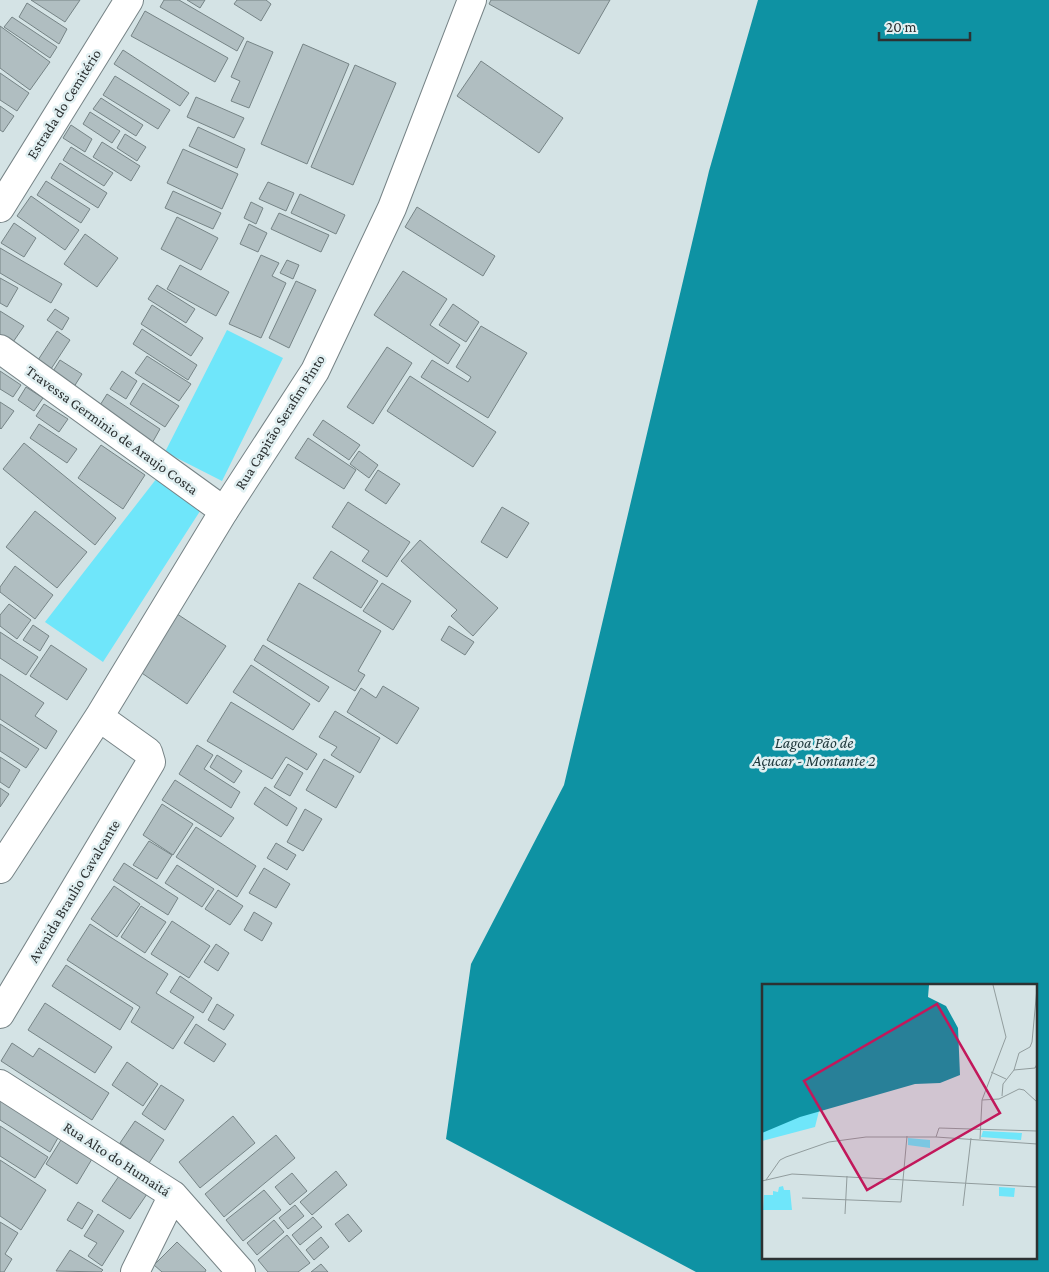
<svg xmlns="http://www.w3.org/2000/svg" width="1049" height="1272" viewBox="0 0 1049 1272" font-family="'Crimson Pro',serif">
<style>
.green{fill:#6fe6fa}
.water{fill:#0e92a3;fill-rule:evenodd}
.building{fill:#b0bec1;stroke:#768486}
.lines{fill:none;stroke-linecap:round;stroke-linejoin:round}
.minor-casing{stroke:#768386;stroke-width:30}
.tertiary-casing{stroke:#768386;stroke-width:30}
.minor{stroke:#fff;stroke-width:28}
.tertiary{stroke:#fff;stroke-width:28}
.labels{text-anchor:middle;stroke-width:5;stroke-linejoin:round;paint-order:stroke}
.street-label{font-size:15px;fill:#2c3132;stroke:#e1f0f2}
.water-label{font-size:16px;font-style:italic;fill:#1f383c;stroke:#e1f0f2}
.inset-road{fill:none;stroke:#919c9d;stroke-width:1}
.view{fill:#c2185b;fill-opacity:0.15;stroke:#c2185b;stroke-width:2.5}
.inset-edge{fill:none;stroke:#2c3132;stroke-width:2.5}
</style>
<rect width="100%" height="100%" fill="#d4e3e5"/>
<path class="green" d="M227 330 283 358 222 481 165 452Z
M157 478 202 508 103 662 45 622Z"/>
<path class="water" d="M758 0H1049V1272H696L446 1139 471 964 564 785 709 171ZM763 986H1035V1258H763Z"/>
<path class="building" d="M31 0H80L65 22Z
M164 0H179L244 38 237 51 160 7Z
M187 0H205L200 8Z
M237 0H266L271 4 261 21 234 4Z
M491 0H610L579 54 489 4Z
M27 3 67 29 59 44 19 17Z
M145 11 228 58 215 82 131 36Z
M12 17 57 47 50 58 4 27Z
M0 26 50 62 30 90 0 68Z
M247 41 273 52 249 108 231 101 240 81 231 77Z
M303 44 349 64 307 164 261 144Z
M123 50 189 93 180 106 114 64Z
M481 61 563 118 539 153 457 96Z
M355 65 396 83 353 185 311 167Z
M0 73 29 93 17 111 0 100Z
M115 76 170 110 158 129 103 95Z
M196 97 244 118 234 138 187 117Z
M101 98 143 125 136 136 93 109Z
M0 106 14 116 3 132 0 130Z
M90 112 120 131 112 143 83 124Z
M71 125 92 139 85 152 63 138Z
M198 127 245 149 237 168 189 146Z
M125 134 146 147 137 161 117 148Z
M102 142 140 166 131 181 93 157Z
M71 147 113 173 104 186 63 160Z
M183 149 238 174 222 209 167 183Z
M60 163 107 193 98 208 51 178Z
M46 181 90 209 81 223 37 195Z
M268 182 294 193 286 211 259 199Z
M173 191 221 213 213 229 165 208Z
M300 194 345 215 336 234 291 213Z
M31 196 79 230 65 250 17 216Z
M251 202 263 208 256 224 244 218Z
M417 207 495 256 483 276 405 227Z
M279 213 329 235 321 252 271 229Z
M177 217 218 238 201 270 161 249Z
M14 223 36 238 24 257 1 243Z
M249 224 267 233 258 252 240 244Z
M85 234 118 258 97 287 64 264Z
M0 248 62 284 51 303 0 273Z
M261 255 279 263 272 276 286 283 261 338 229 324Z
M287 260 299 265 293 279 280 273Z
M180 265 229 292 216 316 167 289Z
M403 271 447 299 430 325 460 345 448 364 374 315Z
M0 278 18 288 7 307 0 303Z
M296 281 316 290 289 348 269 338Z
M157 285 195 309 186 323 148 299Z
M453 304 479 322 466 342 439 325Z
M152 305 203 338 191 356 141 324Z
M55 309 69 318 62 330 47 320Z
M0 311 24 326 11 345 0 338Z
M481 326 527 353 488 418 421 377 432 360 468 382 471 377 456 367Z
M142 329 197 365 188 380 133 344Z
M57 331 70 340 51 369 38 360Z
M387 347 412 363 373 424 347 407Z
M147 356 191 384 179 401 135 373Z
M60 360 82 374 72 390 50 376Z
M0 371 21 385 13 397 0 389Z
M122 371 137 381 126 399 110 389Z
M410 376 496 432 473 467 387 411Z
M143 383 179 406 165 427 130 404Z
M26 387 43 398 34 411 18 400Z
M107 394 160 429 151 445 97 410Z
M0 402 14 411 1 429 0 428Z
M44 404 68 419 59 432 36 416Z
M323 420 360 445 349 460 313 435Z
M39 424 77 449 67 463 30 438Z
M308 438 356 470 344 489 295 458Z
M24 443 116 518 95 545 3 469Z
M101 445 145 475 123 509 78 478Z
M359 451 378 465 369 478 350 464Z
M378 470 400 484 386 504 365 490Z
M348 502 410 542 387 577 362 561 369 551 332 527Z
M502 507 529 523 507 558 481 542Z
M35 511 87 552 57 588 6 547Z
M420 540 498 608 473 636 451 616 457 610 401 561Z
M331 551 378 581 361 608 313 578Z
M15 566 53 595 35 619 0 592V587Z
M299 583 381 631 358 671 365 675 355 691 267 640Z
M382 583 411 601 393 630 363 611Z
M9 604 31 620 17 639 0 626V615Z
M171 610 226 646 187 704 133 667Z
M33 625 49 636 40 651 23 640Z
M449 626 474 642 465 655 441 640Z
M0 632 38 657 26 675 0 658Z
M51 645 87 669 67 700 30 676Z
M263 645 329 687 319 702 254 660Z
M251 665 310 704 293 730 233 692Z
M0 674 44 703 35 716 57 731 46 749 0 719Z
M383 686 419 708 397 744 347 712 361 688 376 698Z
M231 702 317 754 307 770 286 757 272 779 207 741Z
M335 711 380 738 360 773 331 755 337 747 319 737Z
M0 724 39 749 26 768 0 751Z
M197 745 213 755 204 769 240 792 231 808 179 774Z
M217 755 242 771 234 783 210 767Z
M0 757 20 770 9 788 0 782Z
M324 759 354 776 336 808 306 790Z
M288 764 303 773 290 796 274 787Z
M175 780 234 818 221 837 162 800Z
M265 787 297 808 287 826 254 804Z
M0 788 9 794 0 807Z
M162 804 193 824 173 855 143 835Z
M305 809 322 819 303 851 287 842Z
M196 827 256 866 237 897 176 857Z
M149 841 172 855 157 879 133 865Z
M276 843 296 855 287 870 267 858Z
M124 863 178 898 168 915 113 880Z
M177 865 214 889 202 907 165 883Z
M264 868 290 884 276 908 249 893Z
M114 886 140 904 117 937 91 919Z
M218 890 243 906 230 925 205 909Z
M141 906 166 922 145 953 121 937Z
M254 912 272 923 262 941 244 930Z
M172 921 210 946 189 978 151 954Z
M90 924 168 974 156 993 194 1017 173 1049 131 1022 140 1007 67 960Z
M216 944 229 953 218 971 204 962Z
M66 965 133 1008 120 1030 52 986Z
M180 976 212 998 203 1013 170 992Z
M45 1003 112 1047 95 1073 28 1030Z
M217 1004 234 1015 224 1030 208 1020Z
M196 1024 226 1044 214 1062 184 1043Z
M12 1043 33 1057 39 1048 109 1093 92 1120 1 1061Z
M127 1062 158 1084 143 1106 112 1085Z
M161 1085 184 1100 165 1130 142 1114Z
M0 1099 59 1136 50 1152 0 1120Z
M233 1116 255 1143 200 1188 179 1162Z
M135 1121 164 1140 149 1163 120 1143Z
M0 1126 48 1157 35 1178 0 1156Z
M276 1135 295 1158 224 1217 205 1194Z
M61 1140 92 1159 77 1184 46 1164Z
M0 1160 46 1190 21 1230 0 1216Z
M336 1171 347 1185 312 1215 300 1202Z
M292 1173 307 1191 290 1205 275 1187Z
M119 1176 147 1194 130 1219 102 1201Z
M264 1190 281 1210 243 1241 226 1220Z
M78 1202 93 1211 82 1229 67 1220Z
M295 1205 304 1216 288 1229 279 1218Z
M98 1214 124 1231 102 1266 88 1256 97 1243 84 1236Z
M348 1214 362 1231 349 1242 335 1224Z
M313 1217 322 1227 300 1245 292 1235Z
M274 1220 284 1232 257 1255 247 1243Z
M0 1222 18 1233 5 1254 12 1259 4 1272H0Z
M287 1235 310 1263 298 1272H268L258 1260Z
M321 1237 329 1247 314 1260 306 1250Z
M177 1242 206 1270 205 1272H162L154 1265Z
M70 1250 103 1270 101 1272 56 1271Z
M321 1264 328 1272H311Z"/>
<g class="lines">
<defs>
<path id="minor" d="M0 208 129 0
M0 349 224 511
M0 1084 173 1195 241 1272
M135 1272 173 1195"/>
<path id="tertiary" d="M0 869 99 717 224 511 315 371 392 208 472 0
M0 1014 151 762 148 752 99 717"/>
</defs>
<use href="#minor" class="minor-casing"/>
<use href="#tertiary" class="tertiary-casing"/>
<use href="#minor" class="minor"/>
<use href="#tertiary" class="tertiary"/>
</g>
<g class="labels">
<g class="street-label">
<text transform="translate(64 104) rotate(-58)" y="5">Estrada do Cemitério</text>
<text transform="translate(280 422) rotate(-58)" y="5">Rua Capitão Serafim Pinto</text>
<text transform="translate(112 430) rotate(36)" y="5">Travessa Germinio de Araujo Costa</text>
<text transform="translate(74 891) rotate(-59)" y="5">Avenida Braulio Cavalcante</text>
<text transform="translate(117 1159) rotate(33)" y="5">Rua Alto do Humaitá</text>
</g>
<g class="water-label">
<text x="814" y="748">Lagoa Pão de<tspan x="814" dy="18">Açucar - Montante 2</tspan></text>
</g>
</g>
<g transform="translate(762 984)">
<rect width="275" height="275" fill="#d4e3e5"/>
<path d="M70 75 53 143 0 157V83ZM221 147 260 149 259 156 219 153ZM146 154 168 156V164L146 161ZM21 202 22 206H28L30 226H1L2 211H11V207L16 208 17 203ZM237 203 253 204 252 213 237 212Z" fill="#6fe6fa"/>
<path d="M0 1H167L166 13 184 22 196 44 198 91 178 99 153 100 38 133 0 149Z" fill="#0e92a3"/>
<path class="inset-road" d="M252 86 273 84 275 80M229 88 244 95M240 112 241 100 252 86 257 69 268 63 270 58 275 4M220 116 237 115 257 105 262 106 275 118M174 153 177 144 275 147M218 155 220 116 244 53 231 1M4 196 18 176 24 173 67 158 104 153H174L275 160M0 197 30 190 275 203M40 214 139 218 145 152M201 222 209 154M83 230 85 192"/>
<path class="view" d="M175 20 238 129 105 206 42 97Z"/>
<rect width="275" height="275" class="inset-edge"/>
</g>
<path d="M879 32v8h91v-8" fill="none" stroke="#2c3132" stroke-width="2.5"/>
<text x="886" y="32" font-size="15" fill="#2c3132" stroke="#e1f0f2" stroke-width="4" paint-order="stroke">20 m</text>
</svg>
